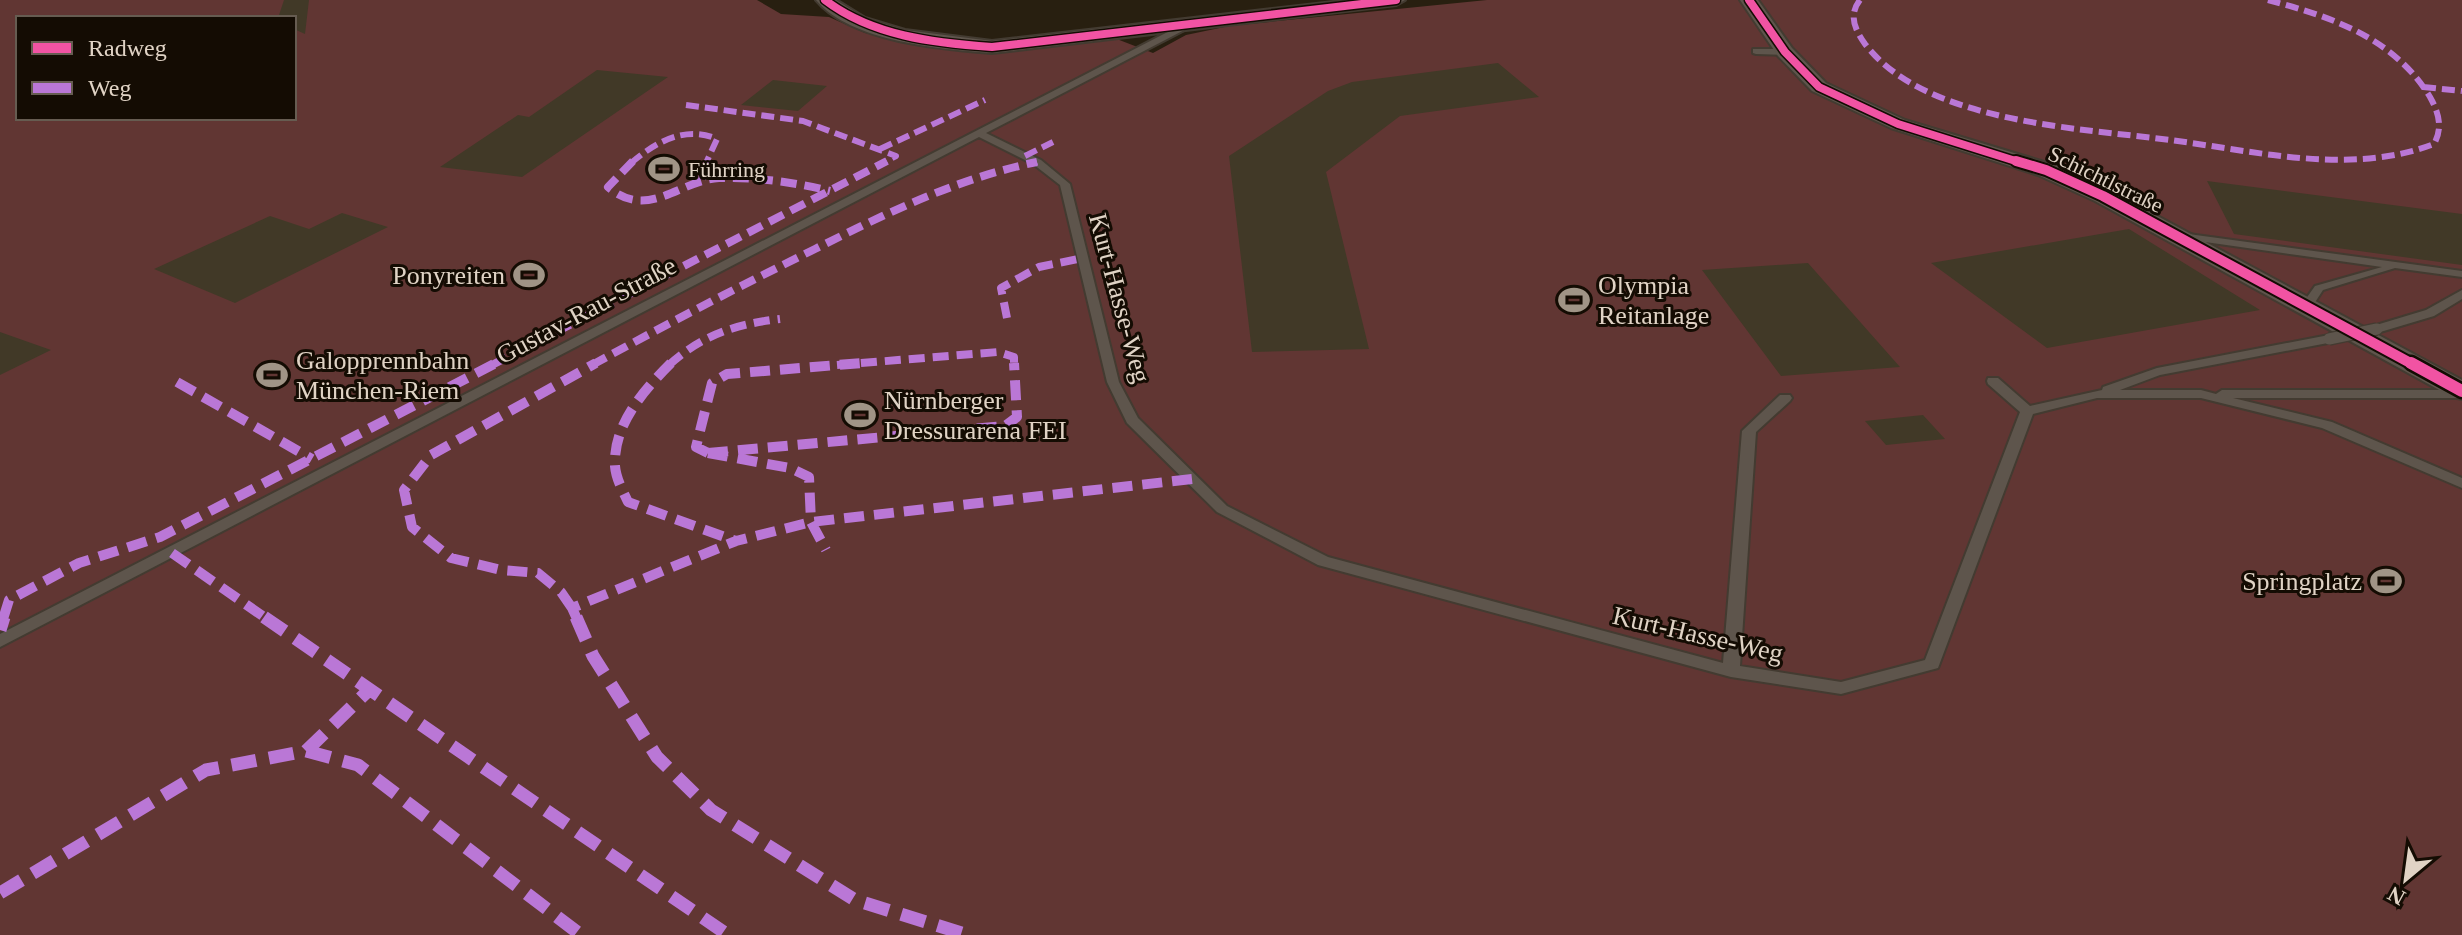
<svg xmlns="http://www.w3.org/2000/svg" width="2462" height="935" viewBox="0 0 2462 935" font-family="'Times New Roman',serif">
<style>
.green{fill:#613633;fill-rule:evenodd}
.building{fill:#413927}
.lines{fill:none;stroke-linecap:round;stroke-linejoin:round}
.lane-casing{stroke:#433b31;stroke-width:4}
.street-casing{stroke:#433b31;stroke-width:4}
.lane{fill:#5e554c;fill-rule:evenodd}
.street{fill:#5e554c;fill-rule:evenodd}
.lane-bridge-casing{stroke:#433b31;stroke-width:14;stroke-linecap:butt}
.lane-bridge{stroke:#5e554c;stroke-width:11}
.quiet-far3{stroke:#ba77d6;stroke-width:6;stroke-dasharray:13 6;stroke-linecap:butt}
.quiet-far2{stroke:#ba77d6;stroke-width:8;stroke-dasharray:16 8;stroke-linecap:butt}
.quiet-far1{stroke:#ba77d6;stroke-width:10;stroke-dasharray:20 10;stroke-linecap:butt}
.quiet{stroke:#ba77d6;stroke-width:13;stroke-dasharray:25 13;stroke-linecap:butt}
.cycleway-far2-casing{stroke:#140c03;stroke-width:11}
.cycleway-far1-casing{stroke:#140c03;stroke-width:14}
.cycleway-casing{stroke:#140c03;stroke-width:17}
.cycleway-far2{stroke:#f153a3;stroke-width:8}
.cycleway-far1{stroke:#f153a3;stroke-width:10}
.cycleway{stroke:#f153a3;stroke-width:12}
.labels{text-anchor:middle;stroke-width:6;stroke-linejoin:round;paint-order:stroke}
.far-poi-label{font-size:22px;fill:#e0d3c5;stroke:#140c03;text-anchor:start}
.far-street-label{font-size:22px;fill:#e0d3c5;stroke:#140c03}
.poi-label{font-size:26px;fill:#e0d3c5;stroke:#140c03;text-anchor:start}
.street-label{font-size:26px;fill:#e0d3c5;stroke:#140c03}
</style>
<rect width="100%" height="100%" fill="#281f10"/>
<path class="green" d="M0 0H757L781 14 829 17 865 33 910 42 991 51 1038 48 1109 36 1153 53 1186 35 1229 26 1487 0H2462V935H0ZM18 18H294V118H18Z"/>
<path class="building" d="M284 0H309L305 34 294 29V18H278Z
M1498 63 1539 97 1400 116 1326 172 1369 349 1252 352 1229 156 1328 91 1352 82Z
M597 70 668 77 522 177 440 167 518 115 529 117Z
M773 80 827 86 798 111 741 105Z
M2207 181 2462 214V265L2234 234Z
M342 213 388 227 235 303 154 269 270 216 309 229Z
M2129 229 2260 310 2047 348 1931 263Z
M1808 263 1900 367 1781 376 1702 270Z
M0 332 51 350 0 375Z
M1923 415 1945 439 1886 445 1865 421Z"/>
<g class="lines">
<defs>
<path id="lane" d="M1189 21 1193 24 1192 26 986 133 1041 160 1070 184 1119 382 1138 418 1227 506 1328 557 1723 663 1742 431 1780 395H1790L1792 398 1790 401 1756 432 1740 666 1841 682 1925 660 2020 412 1988 384 1987 381 1988 378H1998L2030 406 2102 390 2103 387 2157 368 2329 335 2335 339 2333 342 2160 375 2120 390H2201L2216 394 2222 390H2462V398H2233L2332 422 2462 478V488L2322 428 2201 398H2097L2033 414 1938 668 1841 694 1731 677 1318 565 1217 512 1127 423 1107 382 1060 185 1033 164 979 137 0 647V634Z
M1753 49H1785L1789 52 1785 55 1756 54 1753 53Z
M2181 233 2462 271V277L2395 268 2323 290 2310 310 2306 311 2300 307 2315 286 2382 267 2177 238 2175 236Z
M2462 290V299L2434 316 2377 333 2371 329 2373 326 2426 310Z"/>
<path id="street" d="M816 0H836L865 18 905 30 992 41 1351 0H1405L1396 5 992 53C941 49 851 42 816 0Z
M1740 0H1758L1792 48 1826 83 1905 120 2054 165 2111 191 2462 380V399L2452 397 2095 201 2038 175 1891 128 1812 91 1778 56Z"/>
</defs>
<use href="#lane" class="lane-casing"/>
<use href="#street" class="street-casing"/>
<use href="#lane" class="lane"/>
<use href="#street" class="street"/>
<defs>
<path id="lane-bridge" d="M2329 339 2377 329"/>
</defs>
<use href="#lane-bridge" class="lane-bridge-casing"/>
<use href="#lane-bridge" class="lane-bridge"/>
<path class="quiet-far3" d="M1860 0C1848 15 1855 30 1865 44 1925 123 2080 128 2170 140 2255 151 2351 176 2434 144 2443 128 2439 113 2430 97 2394 38 2332 17 2268 0
M2423 87 2462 91
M686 105 803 121 896 156 883 163
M880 149 985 100
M1025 156 1053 142
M631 163C656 142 685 125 717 139L706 163
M1034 163 1037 162"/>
<path class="quiet-far2" d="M633 161 608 187C648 221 680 180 719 178 756 177 794 182 830 191
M702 179 708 161
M1007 318 1001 288 1039 267 1083 258
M492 365 887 161
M592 365C665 325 740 286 815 249 887 213 958 178 1037 162
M669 365C702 335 736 324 780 319
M837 365 998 352 1014 357V365"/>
<path class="quiet-far1" d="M671 363C643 391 613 425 615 466 616 479 623 491 628 502L736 541
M177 382 312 459
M708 453 790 468 809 477 811 522 826 550
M708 453 696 447 712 383 727 374 862 363
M708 453 1005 426 1017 417 1014 363
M172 553 267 619
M572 608 561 592 538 573 501 570 451 558 412 527 404 490 431 455 596 363
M3 619 9 600 79 563 160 537 496 363
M577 619 572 608 736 541 811 522 1192 479"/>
<path class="quiet" d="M264 617 728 935
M576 617 593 656 657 757 711 810 855 900 968 935
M0 630 4 617
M306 751 370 689
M0 893 206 770 306 751 358 765 581 935"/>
<defs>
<path id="cycleway-far2" d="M825 0C872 36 934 43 992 47L1396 0
M1749 0 1785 52 1819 87 1898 124 2022 163"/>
<path id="cycleway-far1" d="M2016 161 2046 170 2103 196 2414 365"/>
<path id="cycleway" d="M2411 363 2462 391"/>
</defs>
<use href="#cycleway-far2" class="cycleway-far2-casing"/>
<use href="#cycleway-far1" class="cycleway-far1-casing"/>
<use href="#cycleway" class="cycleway-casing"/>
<use href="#cycleway-far2" class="cycleway-far2"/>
<use href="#cycleway-far1" class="cycleway-far1"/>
<use href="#cycleway" class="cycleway"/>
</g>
<defs>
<symbol id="stadium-bare" viewBox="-9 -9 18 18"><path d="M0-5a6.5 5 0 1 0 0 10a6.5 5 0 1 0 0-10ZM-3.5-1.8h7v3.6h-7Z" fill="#a09486" stroke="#140c03" stroke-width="2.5" paint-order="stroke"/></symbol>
</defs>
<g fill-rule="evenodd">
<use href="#stadium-bare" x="642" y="147" width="44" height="44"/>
<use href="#stadium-bare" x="507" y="253" width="44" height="44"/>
<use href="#stadium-bare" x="1552" y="278" width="44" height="44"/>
<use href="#stadium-bare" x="250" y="353" width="44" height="44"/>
<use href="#stadium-bare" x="838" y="393" width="44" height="44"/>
<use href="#stadium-bare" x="2364" y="559" width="44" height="44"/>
</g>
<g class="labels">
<g class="far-poi-label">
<text x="688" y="177">Führring</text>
</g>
<g class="far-street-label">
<text transform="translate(2106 179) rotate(26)" y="8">Schichtlstraße</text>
</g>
<g class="poi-label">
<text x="505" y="284" text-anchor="end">Ponyreiten</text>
<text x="1598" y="294">Olympia<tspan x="1598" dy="30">Reitanlage</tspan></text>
<text x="296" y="369">Galopprennbahn<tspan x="296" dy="30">München-Riem</tspan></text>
<text x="884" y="409">Nürnberger<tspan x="884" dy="30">Dressurarena FEI</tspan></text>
<text x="2362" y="590" text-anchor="end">Springplatz</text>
</g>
<g class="street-label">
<text transform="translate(1120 298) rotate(75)" y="9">Kurt-Hasse-Weg</text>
<text transform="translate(586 310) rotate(-28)" y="9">Gustav-Rau-Straße</text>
<text transform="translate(1698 634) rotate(13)" y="9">Kurt-Hasse-Weg</text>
</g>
</g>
<rect x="16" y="16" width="280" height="104" fill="#140c03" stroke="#665c51" stroke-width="2"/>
<rect x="32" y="42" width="40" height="12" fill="#f153a3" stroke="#665c51" stroke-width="2"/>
<text x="88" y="56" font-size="24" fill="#e0d3c5">Radweg</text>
<rect x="32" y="82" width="40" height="12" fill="#ba77d6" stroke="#665c51" stroke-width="2"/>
<text x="88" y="96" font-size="24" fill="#e0d3c5">Weg</text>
<g transform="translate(2406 879) rotate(209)" stroke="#140c03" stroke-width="6" paint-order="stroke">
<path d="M0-6L14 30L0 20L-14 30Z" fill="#e0d3c5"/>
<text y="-12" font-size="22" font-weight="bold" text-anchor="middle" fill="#e0d3c5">N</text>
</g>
</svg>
